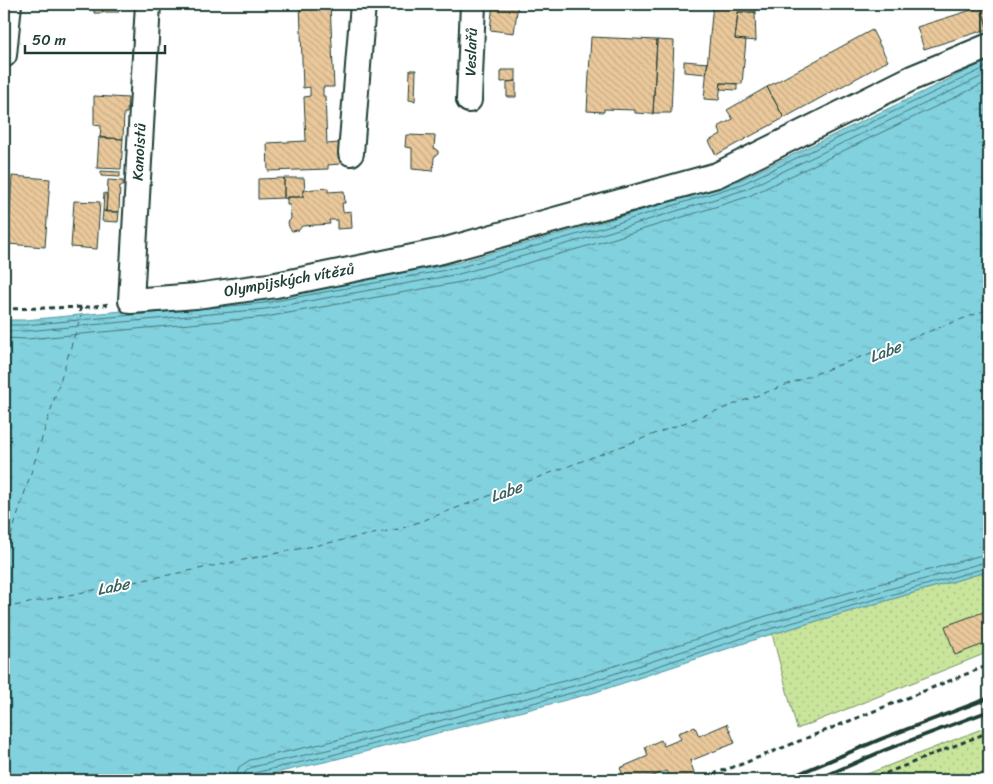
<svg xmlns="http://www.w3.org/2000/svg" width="993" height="784" viewBox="0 0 993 784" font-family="Sriracha,sans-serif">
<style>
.grass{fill:url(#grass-dots);stroke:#749068}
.water{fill:url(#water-ripples);stroke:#5a969a}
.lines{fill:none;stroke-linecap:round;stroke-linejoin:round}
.shore{stroke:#477878;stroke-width:1}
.ferry{stroke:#38625e;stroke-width:1;stroke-dasharray:6 5;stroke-linecap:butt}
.building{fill:url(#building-back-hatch);stroke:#1f3d34}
.minor-casing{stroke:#1f3d34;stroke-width:28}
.path{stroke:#1f3d34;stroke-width:3;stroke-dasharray:5 4;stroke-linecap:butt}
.minor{stroke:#fff;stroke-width:24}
.rail{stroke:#1f3d34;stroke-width:4}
.labels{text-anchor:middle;stroke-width:4;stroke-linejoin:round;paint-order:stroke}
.street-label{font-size:15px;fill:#1f3d34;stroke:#fff}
.water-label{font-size:16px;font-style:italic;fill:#38625e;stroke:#fff}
</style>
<defs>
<pattern id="grass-dots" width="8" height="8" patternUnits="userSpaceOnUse" patternTransform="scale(1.25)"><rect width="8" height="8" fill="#c9e49b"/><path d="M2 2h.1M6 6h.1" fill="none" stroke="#acc486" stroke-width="1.8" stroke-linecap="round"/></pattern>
<pattern id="water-ripples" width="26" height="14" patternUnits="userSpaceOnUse" patternTransform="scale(1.25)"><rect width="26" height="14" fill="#82d1de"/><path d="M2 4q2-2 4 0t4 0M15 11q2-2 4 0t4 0" fill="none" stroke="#70b4bf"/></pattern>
<pattern id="building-back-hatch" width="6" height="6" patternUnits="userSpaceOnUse" patternTransform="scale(1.25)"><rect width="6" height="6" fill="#eac89b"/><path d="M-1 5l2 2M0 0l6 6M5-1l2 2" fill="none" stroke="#c8ad86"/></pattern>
</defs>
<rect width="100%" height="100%" fill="#fff"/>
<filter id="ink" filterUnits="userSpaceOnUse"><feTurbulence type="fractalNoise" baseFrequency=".02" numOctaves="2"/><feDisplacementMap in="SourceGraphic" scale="10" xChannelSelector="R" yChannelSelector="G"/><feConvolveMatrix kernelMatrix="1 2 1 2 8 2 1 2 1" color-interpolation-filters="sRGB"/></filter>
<g filter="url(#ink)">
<path class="grass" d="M989 571V652L797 729 772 634Z
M989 726V780H852Z"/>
<path class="water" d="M989 60V571L772 634 593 693 329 761 244 780H4V320H25L263 298 456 263 606 221 740 180Z"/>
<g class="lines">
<path class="shore" d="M197 309 264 303 457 268 608 226 742 184 989 66
M4 325H25L197 309
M4 331H26L265 309 459 274 609 232 744 190 989 73
M4 338 27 339 266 317 461 282 612 239 747 197 989 81
M235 780 239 767 250 760 325 743 587 675 766 616 989 553
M243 780 245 772 252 767 327 750 589 682 768 623 989 561
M249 780 250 776 254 773 328 756 591 688 770 629 989 567"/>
<path class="ferry" d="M4 558 81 315
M4 608 403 528 989 309"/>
</g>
<path class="building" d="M94 4H103V13H94Z
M103 4H119V12H103Z
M300 4H330L334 87H323V96H325L327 144 339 143 340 164 328 165V169L268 171 267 143 306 141 304 97 310 96V87L303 88Z
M493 4H518L514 33 490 30Z
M713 4H756V14L755 12H738L735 39 746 40 742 84 721 83 719 100 704 99Z
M981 7 988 29 924 49 917 27Z
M989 8V28L988 29 982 10Z
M738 12H755L756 41 735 39Z
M872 30 888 61 784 118 767 87Z
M591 37 657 40 653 114 635 113V110L604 109V112L587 111Z
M657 40 674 41 671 113H653Z
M684 61 708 63 706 74 684 72Z
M410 70H416L415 101 409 100Z
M501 70H516V81L501 82Z
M516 81V97H507V82Z
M721 83 737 84V90L720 89Z
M767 87 784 118 716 155 709 141 721 134 718 127 733 119 727 110Z
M94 96 128 98 127 113H124L123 139 100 138 101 126 94 125Z
M406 135 435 136 434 148 438 151V154L434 157 433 171 412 169V148L405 147Z
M99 137 123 139 121 169 97 168Z
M101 171 120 172V177L101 176Z
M12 176 50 179 45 247 8 244Z
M284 178V198L258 199V179Z
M284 178H304L305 190H303V197H287V199L284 198Z
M108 180 123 181V186H120L119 212H106Z
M328 188V192L344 191 345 203H342L343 212 351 211 352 228 337 229V220H329L330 224 302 226 299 230 292 231 289 227 288 222 291 219 290 205H287V197H303V190Z
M104 193 107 194 106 212 103 211Z
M74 201 100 202 97 249 71 247Z
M103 211 119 212 118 222 102 221Z
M989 610V642L955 655 945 626Z
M727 724 735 743 690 761 696 778 691 780H670L666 771 643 780H625L620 768 648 756 645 747 661 740 664 746 681 739 678 733 695 727 699 736Z
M584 774 586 780H569Z"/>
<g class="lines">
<defs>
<path id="minor" d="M148 4 131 301 196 296 276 285 442 251 717 175 912 78 989 46
M4 55 9 4
M469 100 473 4
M351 153 363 4"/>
</defs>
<use href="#minor" class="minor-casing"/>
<path class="path" d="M80 307 81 315
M4 309 89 307 110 304
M696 780 742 764 989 665
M869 780 989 732"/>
<use href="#minor" class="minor"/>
<path class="rail" d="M784 780 881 739 989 698
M816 780 885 750 989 711"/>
</g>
</g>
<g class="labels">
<g class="street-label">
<text transform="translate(471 52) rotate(-88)" y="5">Veslařů</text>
<text transform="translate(139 152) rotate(-87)" y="5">Kanoistů</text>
<text transform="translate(289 280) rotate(-10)" y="5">Olympijských vítězů</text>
</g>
<g class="water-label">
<text transform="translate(885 351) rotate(-21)" y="6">Labe</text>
<text transform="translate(506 491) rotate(-20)" y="6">Labe</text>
<text transform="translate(113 586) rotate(-11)" y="6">Labe</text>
</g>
</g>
<rect width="993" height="784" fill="none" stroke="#fff" stroke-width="20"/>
<rect x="10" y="10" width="973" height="764" fill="none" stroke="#1f3d34" stroke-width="2" filter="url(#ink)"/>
<path d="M25 45v8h140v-8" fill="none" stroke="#1f3d34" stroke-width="2.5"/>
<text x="32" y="45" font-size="15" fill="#1f3d34" stroke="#ffffff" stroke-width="4" paint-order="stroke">50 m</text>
</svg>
